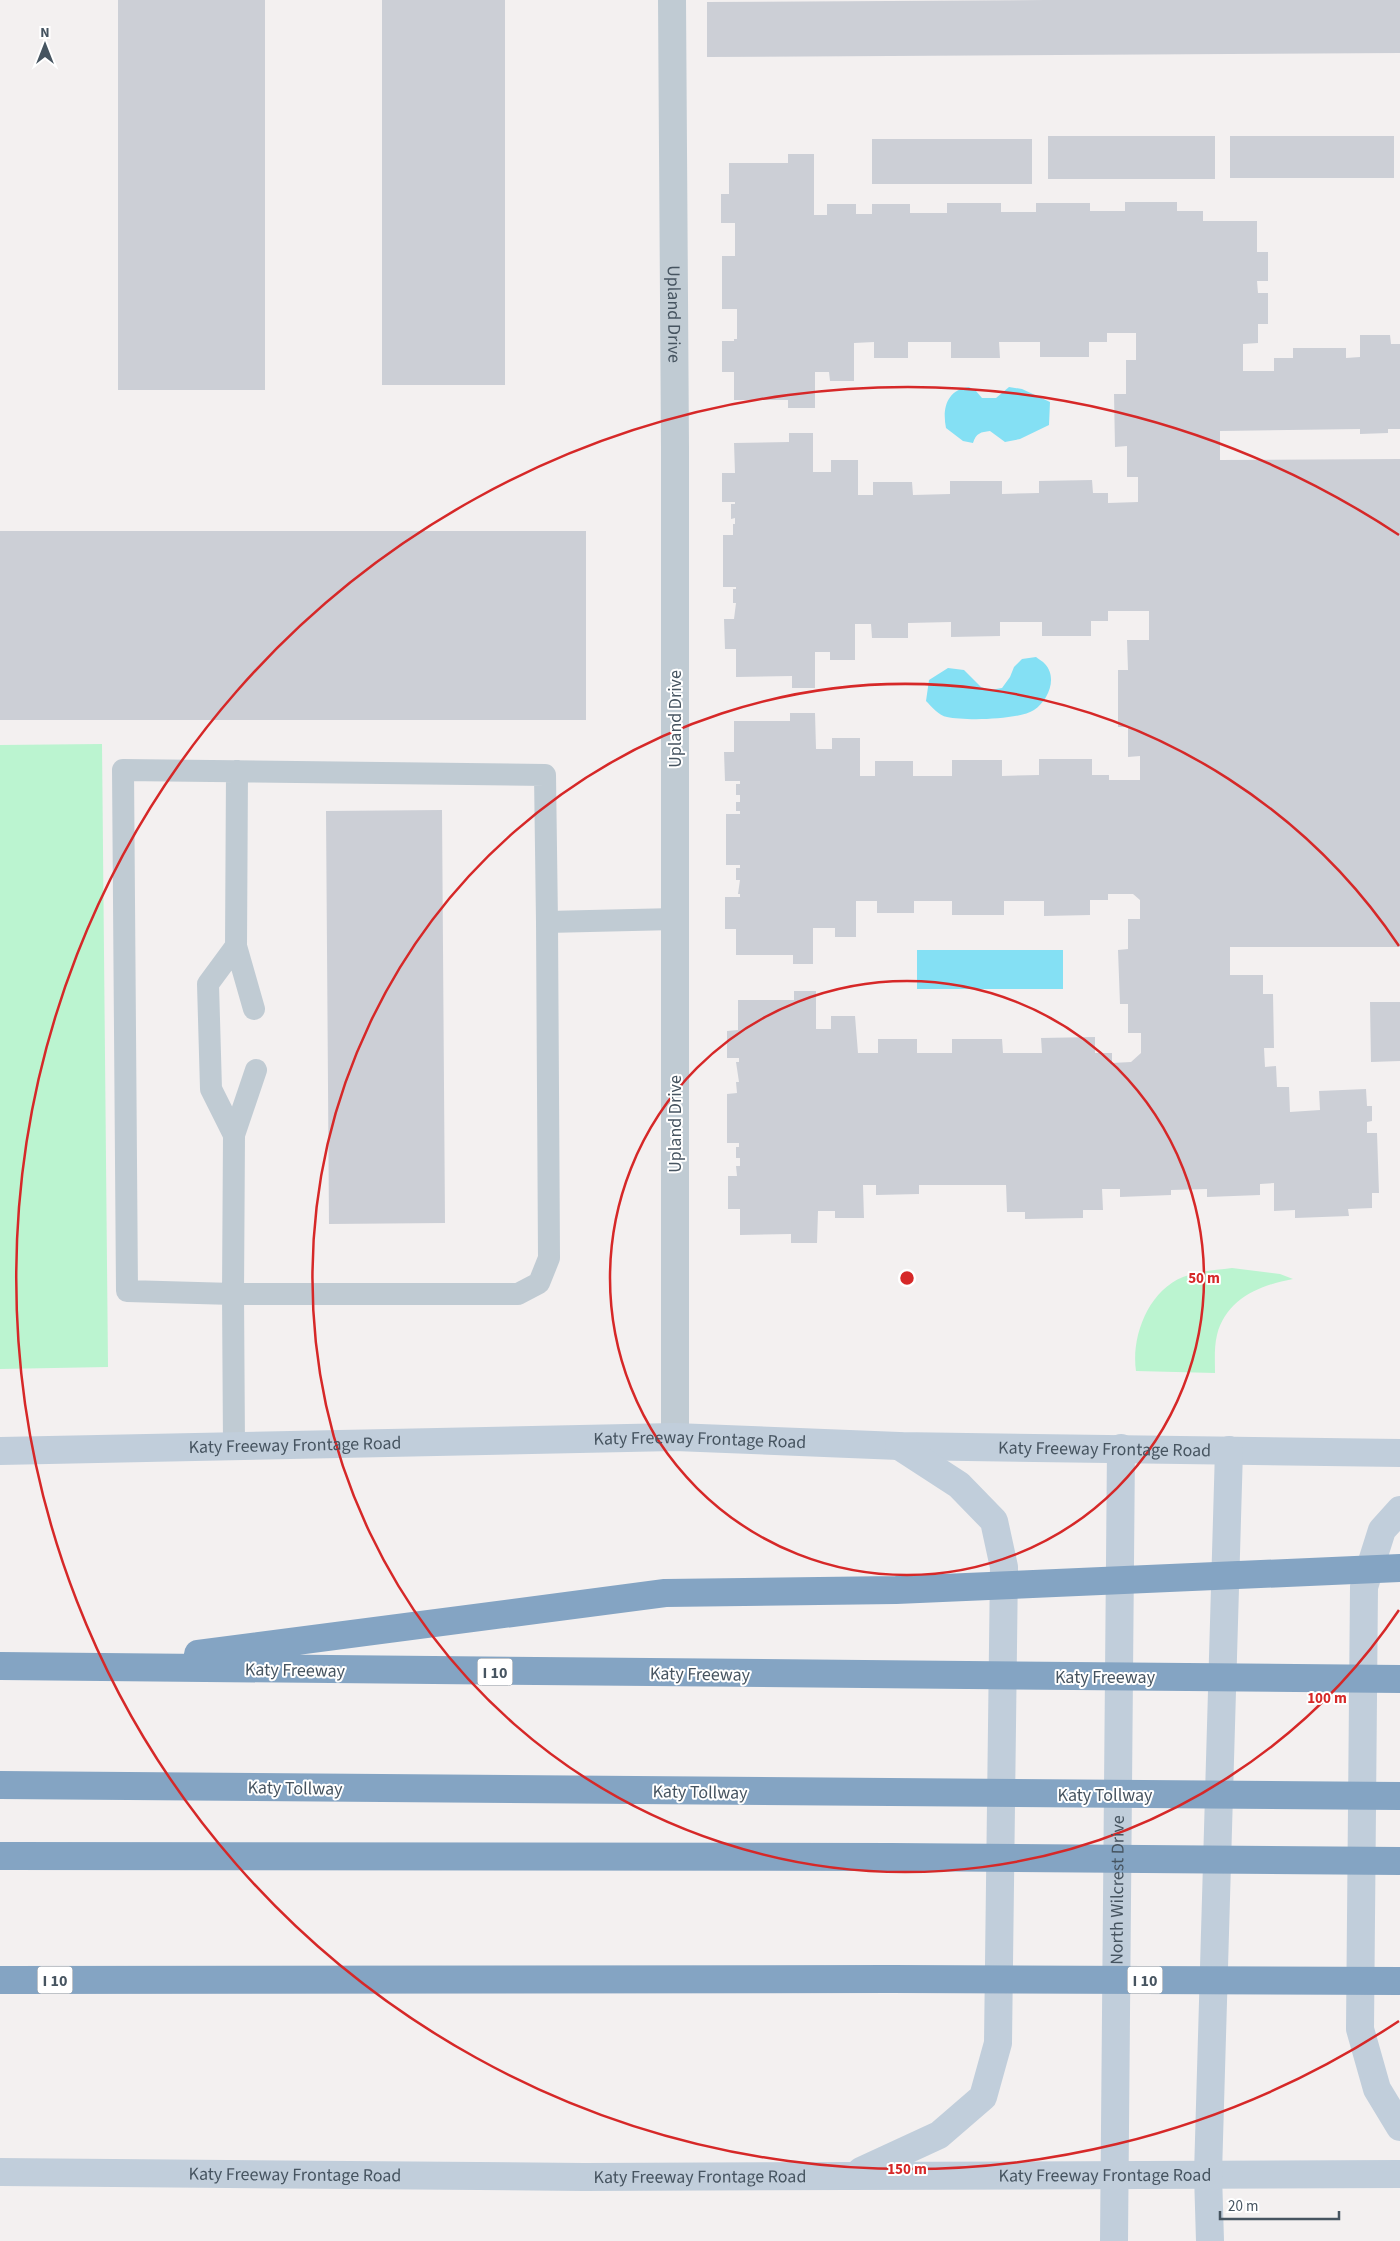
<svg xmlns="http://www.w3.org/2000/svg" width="1400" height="2241" viewBox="0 0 1400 2241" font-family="'Source Sans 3',sans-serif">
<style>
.green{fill:#bbf4d0}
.water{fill:#84e0f4}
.building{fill:#cccfd6}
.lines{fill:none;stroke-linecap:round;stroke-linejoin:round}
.service{stroke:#c0cbd3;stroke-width:22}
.tertiary{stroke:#c0cbd3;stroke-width:28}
.secondary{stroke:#c1cedb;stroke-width:28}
.motorway{stroke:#84a4c3;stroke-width:28}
.ring{fill:none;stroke:#d62828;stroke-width:2.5}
.labels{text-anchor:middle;stroke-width:4;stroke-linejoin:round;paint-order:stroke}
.shield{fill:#fff;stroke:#7e8790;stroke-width:1}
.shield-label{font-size:16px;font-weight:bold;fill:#465460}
.street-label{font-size:18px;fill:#465460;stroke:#fff}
.centre{fill:#d62828;stroke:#fff;stroke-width:2.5}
.ring-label{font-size:15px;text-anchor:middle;font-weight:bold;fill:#d62828;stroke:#fff;stroke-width:4;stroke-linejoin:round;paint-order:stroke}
</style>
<rect width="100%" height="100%" fill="#f3f0f0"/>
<path class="green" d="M102 744 108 1367 0 1369V745Z
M1232 1268 1280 1274 1293 1279C1260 1285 1226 1299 1217 1335 1214 1347 1215 1361 1215 1373L1136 1371C1131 1337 1148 1291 1183 1277 1198 1271 1216 1270 1232 1268Z"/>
<path class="water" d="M969 387 976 391 982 398H996L1009 387 1022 389 1050 402 1049 425 1020 439 1005 442 990 431C981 432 976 433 973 443L963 441 946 428C942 408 947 390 969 387Z
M1036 657C1038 659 1043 661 1045 664 1058 678 1048 701 1034 710 1019 720 965 721 947 717 939 716 931 706 926 701L929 680 948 668 964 670 981 687 990 690 1002 688 1010 677 1014 667 1022 659Z
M917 950H1063V989H917Z"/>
<path class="building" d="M118 0H265V390H118Z
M382 0H505V385H382Z
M1046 0H1400V53L707 57V2Z
M1048 136H1215V179H1048Z
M1230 136H1394V178H1230Z
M872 139H1032V184H872Z
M788 154H814V215H827V204H856V214H872V204H910V213H947V203H1001V212H1036V203H1090V211H1125V202H1177V211H1203V221H1257V252H1268V281H1257L1258 293H1268V324H1258V343L1243 344V371H1274V358H1293V348H1346V358L1360 357V335H1390L1391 344H1400V429H1388V433L1360 434V429L1220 431V460L1400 459V947H1230V975H1263V994H1273L1274 1048H1264L1265 1067 1276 1066 1277 1087H1289L1290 1112 1320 1110 1319 1091 1366 1089 1367 1106H1372V1121L1367 1122V1133H1377L1379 1193H1372V1208L1348 1209 1349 1216 1295 1218V1210L1274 1211V1183L1260 1184V1195L1207 1197V1189L1171 1190V1195L1120 1197V1189H1102L1103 1210H1083V1218L1025 1219V1212H1007L1006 1185H919V1194L876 1195V1185H863L864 1218H835V1211H818L817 1243H791V1234L740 1235V1209H728V1176H737L736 1166H740V1158H736V1147H739V1143H727V1094L737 1093 736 1082H739L736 1062H739V1058H727V1031L738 1030V1000H794V991H816V1029H831V1016H855L858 1053H878V1039H917V1053H952V1039H1002L1003 1053H1042L1041 1038 1095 1037V1053H1112V1063L1131 1062 1141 1053V1033H1128V1004H1120L1118 950 1128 949V919H1140V900L1133 894H1108V900H1090V915L1044 916V901H1004V915H952V901H914V913H877V901H856V937H835V928H813V964H793V955H736V929H725V897H740V894H738L740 880H736V868H740V865H726V814H740V811H736V802H740V795H736V784H740V781H725L724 752H734V721H790V713H815L816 749H832V738H860V776H875V761H913V776H952V760H1002V776L1039 775V759H1092V775H1109V780H1140V756L1128 757V727H1118V670H1128L1127 640H1149V611H1108V621H1091V636H1042V622H1000V636L951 637V622L908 623V638H872L871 624H855V660H830V652H815V688H792V676L736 677V649H725L724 619H734L736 603H733V589H736V587H723V535H733V524H735V518L731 519V504H735V502H722V473H735L734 443 789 442V433H813V472H831V460H858V495H873V482H912L913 495 950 494V481H1002V494L1039 493V481L1092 480 1093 493H1108V503L1138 502V477H1127V446L1115 447 1114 394H1126V360H1136V333H1107V342H1089V357H1040V342H999L1000 358H951V342H908V358H874V342L854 343V381H830L829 372H815V408H788V400H734V372H722V341H734V339H737V309H722V256H735V223H721V194H729V163H788Z
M0 531H586V720H0Z
M442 810 445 1223 329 1224 326 811Z
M1370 1002H1400V1061L1371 1062Z"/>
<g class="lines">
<path class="service" d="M237 771 236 946 208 984 211 1089 234 1135 233 1294 127 1291 123 770 545 775 547 922
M236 946 254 1009
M234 1135 256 1070
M234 1446 233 1294H518L539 1283 549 1258 547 922 675 919"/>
<path class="tertiary" id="s1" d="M672 0 675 448V1437"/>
<g class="secondary">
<path id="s2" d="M0 1451 675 1437 899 1446 1400 1453"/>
<path d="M1400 1510 1382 1530 1364 1587 1360 2029 1377 2089 1400 2127"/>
<path d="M861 2171 939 2135 983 2097 998 2043 1004 1567 994 1521 959 1485 899 1446"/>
<path id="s3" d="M0 2172 584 2177 1400 2174"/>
<path id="s4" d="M1114 2241 1121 1448"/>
<path d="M1210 2241 1208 2174 1229 1450"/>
</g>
<path class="motorway" d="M198 1654 665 1593 896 1590 1400 1568
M0 1666 1400 1679
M0 1785 1400 1796
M0 1856 892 1857 1400 1861
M0 1980 891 1979 1400 1981"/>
</g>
<g class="ring">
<circle cx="907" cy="1278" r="297"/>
<path d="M1399 1610A594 594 0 1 1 1399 946"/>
<path d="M1399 2021A891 891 0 1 1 1399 535"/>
</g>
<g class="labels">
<g class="shield">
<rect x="477.5" y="1658.5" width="35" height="27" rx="4"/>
<rect x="37.5" y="1966.5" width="35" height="27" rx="4"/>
<rect x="1127.5" y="1966.5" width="35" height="27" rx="4"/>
</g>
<g class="shield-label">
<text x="495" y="1678">I 10</text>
<text x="55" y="1986">I 10</text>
<text x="1145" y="1986">I 10</text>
</g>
<g class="street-label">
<text dy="6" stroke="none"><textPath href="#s1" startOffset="314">Upland Drive</textPath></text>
<text transform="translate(675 719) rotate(-90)" y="6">Upland Drive</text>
<text transform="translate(675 1124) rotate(-90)" y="6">Upland Drive</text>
<text dy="6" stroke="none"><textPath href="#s2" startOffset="700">Katy Freeway Frontage Road</textPath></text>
<text dy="6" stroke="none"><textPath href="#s2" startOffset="295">Katy Freeway Frontage Road</textPath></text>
<text dy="6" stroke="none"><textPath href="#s2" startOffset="1105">Katy Freeway Frontage Road</textPath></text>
<text transform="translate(295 1670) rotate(1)" y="6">Katy Freeway</text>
<text transform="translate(700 1674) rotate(1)" y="6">Katy Freeway</text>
<text x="1105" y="1683">Katy Freeway</text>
<text transform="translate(295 1788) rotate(1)" y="6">Katy Tollway</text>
<text transform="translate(700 1792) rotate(1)" y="6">Katy Tollway</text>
<text x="1105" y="1801">Katy Tollway</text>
<text dy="6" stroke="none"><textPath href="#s4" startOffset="351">North Wilcrest Drive</textPath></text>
<text dy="6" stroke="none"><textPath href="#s3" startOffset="1105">Katy Freeway Frontage Road</textPath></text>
<text dy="6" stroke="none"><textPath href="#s3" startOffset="295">Katy Freeway Frontage Road</textPath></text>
<text dy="6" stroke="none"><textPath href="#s3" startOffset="700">Katy Freeway Frontage Road</textPath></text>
</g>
</g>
<circle cx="907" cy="1278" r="8" class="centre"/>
<g class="ring-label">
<text x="1204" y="1283">50 m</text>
<text x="1327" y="1703">100 m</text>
<text x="907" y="2174">150 m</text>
</g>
<g transform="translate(45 45)" stroke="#ffffff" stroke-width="4" paint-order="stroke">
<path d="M0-4L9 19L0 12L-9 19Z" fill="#465460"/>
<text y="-8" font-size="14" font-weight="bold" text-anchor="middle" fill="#465460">N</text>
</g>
<path d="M1220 2211v8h119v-8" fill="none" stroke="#465460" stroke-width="2.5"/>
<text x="1228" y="2211" font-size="15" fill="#465460" stroke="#ffffff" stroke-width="4" paint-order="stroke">20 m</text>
</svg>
